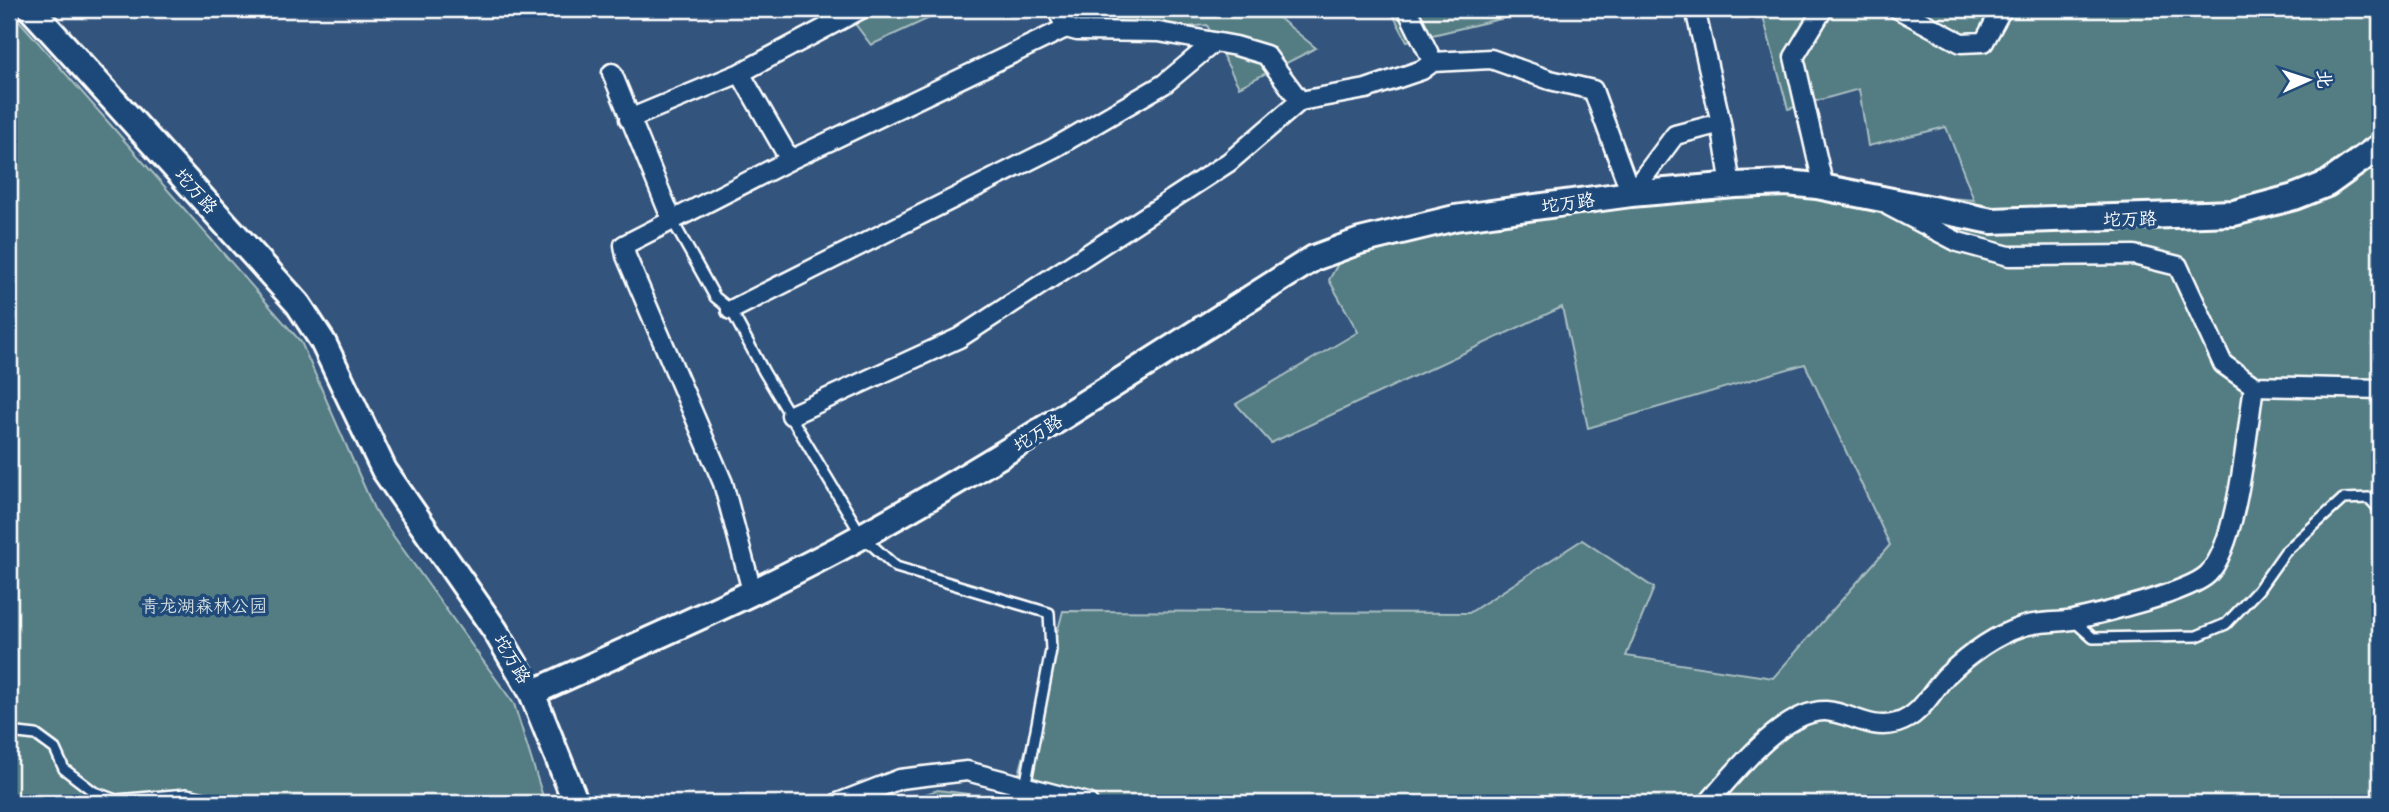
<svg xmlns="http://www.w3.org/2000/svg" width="2389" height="812" viewBox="0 0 2389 812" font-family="'Shantell Sans','LXGW WenKai TC',sans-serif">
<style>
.green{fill:#537c83;stroke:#a9bec1;stroke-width:2}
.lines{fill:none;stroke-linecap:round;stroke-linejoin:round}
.lane-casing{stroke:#fff;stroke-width:14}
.street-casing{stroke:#fff;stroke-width:23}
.secondary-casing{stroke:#fff;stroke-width:30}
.path{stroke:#fff;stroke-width:3.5;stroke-dasharray:7 5;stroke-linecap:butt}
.lane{stroke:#1f4a7a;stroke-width:9}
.street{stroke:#1f4a7a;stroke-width:18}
.secondary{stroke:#1f4a7a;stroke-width:24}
.labels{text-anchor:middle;stroke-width:7;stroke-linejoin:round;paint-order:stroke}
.street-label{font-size:18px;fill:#fff;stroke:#1f4a7a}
.park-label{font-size:18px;fill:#d4dee0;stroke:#1f4a7a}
</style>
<rect width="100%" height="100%" fill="#33547d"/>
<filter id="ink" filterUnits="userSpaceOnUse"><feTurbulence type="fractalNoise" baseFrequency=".0143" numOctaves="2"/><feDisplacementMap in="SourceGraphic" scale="14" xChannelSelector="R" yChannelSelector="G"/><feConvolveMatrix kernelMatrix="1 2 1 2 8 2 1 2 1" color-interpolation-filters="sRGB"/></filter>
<g filter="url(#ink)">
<path class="green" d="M9 9 301 342 374 509 514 704 545 803H9Z
M844 9H949L871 45Z
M1052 9H1268L1316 48 1239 87 1207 25 1073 37Z
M1390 9H1542L1407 41Z
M1761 9H2380V803H897L938 790 1012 800 1063 611 1469 613 1582 540 1654 588 1626 656 1773 678 1890 545 1805 364 1588 428 1562 307 1271 443 1236 404 1358 332 1329 280 1356 231 1773 184 1974 200 1946 127 1868 146 1859 89 1788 109Z"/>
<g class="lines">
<defs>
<path id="lane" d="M672 220 715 297 731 310 764 372 862 536 896 567 1049 613 1051 650 1025 787
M2074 621 2093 638 2197 636 2226 624 2258 590 2285 552 2343 499 2369 498 2380 510
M9 732 36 735 55 749 64 769 94 792 116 800 187 794 229 803"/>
<path id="street" d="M1057 9 1066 28
M1407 9 1433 62
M1695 9 1721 123
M1823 9 1794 57 1824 188
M1898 9 1961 43 1984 42 2002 9
M612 73 671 218
M740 73 790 160
M629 119 740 73 861 9
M1631 194 1675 135 1721 123 1731 186
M1889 206 1958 242 2009 256 2134 255 2178 266 2223 364 2254 386 2380 389
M731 310 1054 148 1164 84 1213 43
M791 415 959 338 1229 162 1300 101 1366 89 1422 70 1433 62 1491 59 1550 80 1593 90 1631 194
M752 591 723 483 626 256 624 245 790 160 1066 28 1077 31 1159 32 1236 46 1266 55 1300 101
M838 803 900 779 967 771 1088 803
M1708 803C1733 774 1784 709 1826 711 1851 713 1870 731 1897 723 1921 716 1931 692 1946 676 1967 656 1993 636 2021 627 2037 621 2056 623 2073 620 2100 614 2190 592 2208 574 2238 544 2247 430 2254 386"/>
<path id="secondary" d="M31 9 298 304 323 342 384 470 495 630 532 693 576 803
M532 693C642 642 756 595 862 536 1017 450 1164 352 1314 258L1360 241 1455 218 1631 194 1735 185 1787 183 1817 186 1992 221 2234 213 2294 197 2327 184 2380 146"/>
</defs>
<use href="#lane" class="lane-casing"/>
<use href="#street" class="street-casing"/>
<use href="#secondary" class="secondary-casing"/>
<path class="path" d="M2380 9V11"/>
<use href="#lane" class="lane"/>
<use href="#street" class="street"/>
<use href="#secondary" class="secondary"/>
</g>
</g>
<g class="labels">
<g class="street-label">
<text transform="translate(196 191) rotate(48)" y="6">坨万路</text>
<text transform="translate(1568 203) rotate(-8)" y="6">坨万路</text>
<text transform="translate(2130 219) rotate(-1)" y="6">坨万路</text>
<text transform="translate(1038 433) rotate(-32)" y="6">坨万路</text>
<text transform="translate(512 659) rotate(59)" y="6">坨万路</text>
</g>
<g class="park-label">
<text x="204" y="612">青龙湖森林公园</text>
</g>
</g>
<rect width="2389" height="812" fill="none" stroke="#1f4a7a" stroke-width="35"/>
<rect x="18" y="18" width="2354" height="777" fill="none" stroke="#fff" stroke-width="2.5" filter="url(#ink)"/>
<g transform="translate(2308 80) rotate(87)" stroke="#1f4a7a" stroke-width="5" paint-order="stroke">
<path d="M0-5L12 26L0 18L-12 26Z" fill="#ffffff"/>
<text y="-10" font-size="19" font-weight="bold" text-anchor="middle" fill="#ffffff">北</text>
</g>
</svg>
